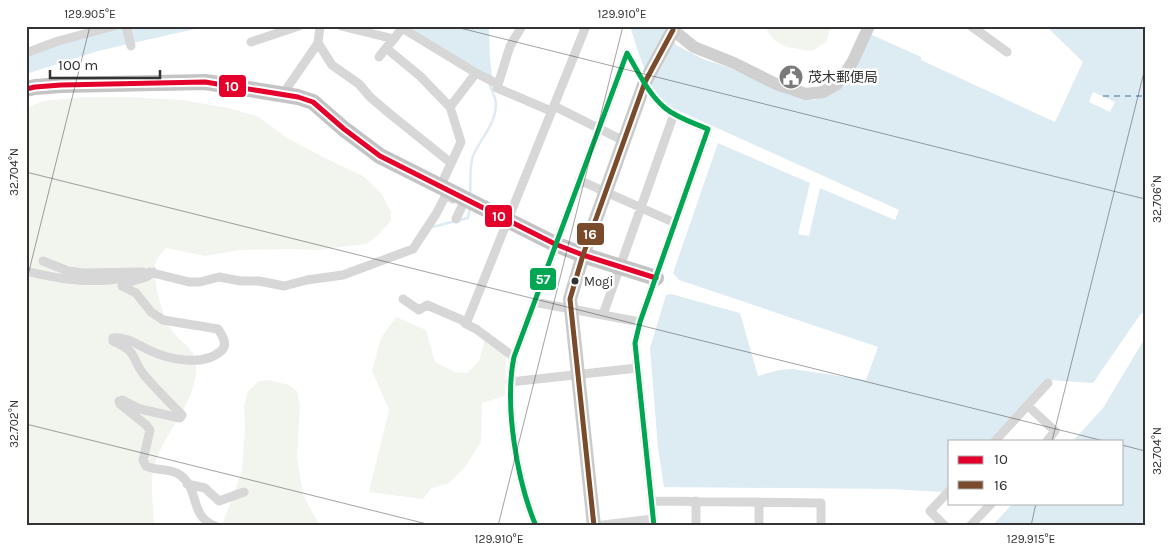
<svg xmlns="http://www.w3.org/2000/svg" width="1171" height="552" viewBox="0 0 1171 552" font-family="Karla,'Noto Sans JP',sans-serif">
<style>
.green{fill:#f1f5ed}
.water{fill:#ddebf3}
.pier{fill:#fff}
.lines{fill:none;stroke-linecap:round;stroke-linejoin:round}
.stream{stroke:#ddebf3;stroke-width:2.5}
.ferry{stroke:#3f7597;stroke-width:1;stroke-dasharray:6 5;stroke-linecap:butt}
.street{stroke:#d7d7d7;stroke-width:9}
.secondary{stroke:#d0d0d0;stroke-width:12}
.primary{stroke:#cacaca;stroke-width:14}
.highway{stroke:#c4c4c4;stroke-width:16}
.bus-1-casing{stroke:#fff;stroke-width:9}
.bus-2-casing{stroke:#fff;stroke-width:9}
.bus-3-casing{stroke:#fff;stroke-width:9}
.bus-1{stroke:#e4002b;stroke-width:5}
.bus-2{stroke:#7a4b2a;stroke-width:5}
.bus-3{stroke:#00a651;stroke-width:5}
.ticks{fill:none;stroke:#333;stroke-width:1;stroke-opacity:0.45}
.bus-dot{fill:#333;stroke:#fff;stroke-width:2}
.labels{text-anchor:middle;stroke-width:5;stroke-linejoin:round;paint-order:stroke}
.bus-label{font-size:13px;fill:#333;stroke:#fff;text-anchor:start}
.poi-label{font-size:14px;fill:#333;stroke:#fff;text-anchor:start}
.line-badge{stroke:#fff;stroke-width:2}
.badge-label{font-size:14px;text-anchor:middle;font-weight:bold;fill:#fff}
.neatline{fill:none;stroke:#333;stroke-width:2}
.ticks-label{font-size:12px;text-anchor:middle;fill:#333}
</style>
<rect width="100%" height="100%" fill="#fff"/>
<path class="green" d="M766 26H831L826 42 812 51C796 49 770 47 766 26Z
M85 97H130L182 100 229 108 259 117 287 138 323 157 363 176 381 193 391 212V221L377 236 366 244 317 250 288 249 239 250 205 256 166 248C161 254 155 259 155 268 154 285 163 320 174 333 182 343 195 349 196 363 199 404 160 434 153 472 150 486 154 511 154 526H26V108L44 101Z
M396 317 426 330 435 362 455 372 467 373 479 361 485 339 506 354 505 396 482 403 481 442 464 468 449 483 432 488 423 499 369 492 389 410 372 371 381 338Z
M269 380 289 385 297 391 300 406 297 456 303 495 320 526H222L242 471 245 427 244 406 248 391 259 381Z"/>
<path class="water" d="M128 26H208L98 51 26 74V56L67 41Z
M404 26H489L490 58 492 77 482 73Z
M630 26H666L676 45 703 59 730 68 789 95 814 100 833 93 870 34 921 57V60L1055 122 1083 62 1046 26H1145V311L1140 315 1093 383 1049 380 992 441H950V485L943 492 892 489 664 487 658 448 650 348 666 295 671 294 740 313 758 376 779 370 793 369 866 380 878 347 679 280 673 273 718 143 810 183 798 234 809 236 820 188 895 220 899 210 675 109C671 106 666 103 662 99 648 87 636 45 630 26Z
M1145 338V526H992L1013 503H1122V441H1073L1103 408Z"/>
<path class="pier" d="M1093 92 1115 102 1110 112 1089 102Z"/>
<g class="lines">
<path class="stream" d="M470 195C471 184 469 167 473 156 481 137 500 120 495 98 493 93 491 88 489 83
M432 227 468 218 470 208"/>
<path class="ferry" d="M1103 96H1145"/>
<path class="street" d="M126 26 131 46
M341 26 394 39 402 28 476 73 498 84
M522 26 510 46 497 88 551 111
M971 26 1007 52
M394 39 386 48 420 76 450 107 461 142 441 185
M251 42 299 26
M318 43 332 65 359 84 370 97 390 114 451 163
M26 53 58 41 114 26
M379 57 386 48
M283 94 318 43 320 26
M554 106 624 141
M450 107 476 73
M579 180 675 223
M456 219 463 204
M43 261 68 271 83 273 143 272
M26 271C61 280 94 284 129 277
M149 272 189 282H200L219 277 241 281H259L284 286 307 280 343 275 413 249 436 214 446 195 453 199
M153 272 146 277 123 284 122 286 136 293 151 312 163 320 218 329C222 335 228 344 222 350 205 367 169 360 149 350 138 345 125 336 113 338V341C139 352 130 357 144 375 156 389 169 402 182 415L180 418 140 409 122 400 119 401 120 404 146 425 150 430 143 460 146 466C156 471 171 468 180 475 200 489 189 516 215 526
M403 299 419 310 427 305 462 320 466 324
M534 302 640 322
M602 314 605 309 674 114
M514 357 476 329 466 324 586 26
M510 382 637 368
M1028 406 1055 431 1047 441
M995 441 1048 383
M187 484 205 488 219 501 244 492
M651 501 821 503V526
M536 526C517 481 504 405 514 357L627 53C638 71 648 94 665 108 677 118 694 123 708 129L640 322 635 343 654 526
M595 526 653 519
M696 526V501
M759 526V502
M945 526 930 511 950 490
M970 526 992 503"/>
<path class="secondary" d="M673 30 694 47 734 63 776 84 806 94 823 92 837 84 842 78 853 61 869 26"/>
<path class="primary" d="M594 526 570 299 583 255 645 82 673 30 672 26"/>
<path class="highway" d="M26 89 35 87 61 85 205 82 298 97 313 102 344 129 380 156 555 244 583 255 656 278"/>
<defs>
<path id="bus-1" d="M26 89 35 87 61 85 205 82 298 97 313 102 344 129 380 156 555 244 583 255 656 278"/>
<path id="bus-2" d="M594 526 570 299 583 255 645 82 673 30"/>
<path id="bus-3" d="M536 526C517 481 504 405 514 357L627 53C638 71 648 94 665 108 677 118 694 123 708 129L640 322 635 343 654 526"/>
</defs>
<use href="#bus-1" class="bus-1-casing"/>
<use href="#bus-2" class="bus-2-casing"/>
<use href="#bus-3" class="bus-3-casing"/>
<use href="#bus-1" class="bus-1"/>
<use href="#bus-2" class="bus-2"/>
<use href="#bus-3" class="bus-3"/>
</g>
<path class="ticks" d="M452 26 1145 199M26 172 1104 441M26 283 90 26M26 424 435 526M1052 441 1145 68M1122 445 1145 451M498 526 623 26M1031 526 1036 503"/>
<defs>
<symbol id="civic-disc" viewBox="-11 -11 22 22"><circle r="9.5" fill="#7a7a7a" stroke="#fff"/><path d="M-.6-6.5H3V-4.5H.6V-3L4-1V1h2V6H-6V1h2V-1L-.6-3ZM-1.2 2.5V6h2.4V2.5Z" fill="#fff"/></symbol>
</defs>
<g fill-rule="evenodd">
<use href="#civic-disc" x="777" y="63" width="28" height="28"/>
</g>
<circle class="bus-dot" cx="575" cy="281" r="4.5"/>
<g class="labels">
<g class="bus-label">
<text x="584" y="286">Mogi</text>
</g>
<g class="poi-label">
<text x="808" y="82">茂木郵便局</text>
</g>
</g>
<g class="line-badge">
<rect x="218" y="74" width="29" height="24" rx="5" fill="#e4002b"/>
<rect x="484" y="204" width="29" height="24" rx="5" fill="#e4002b"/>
<rect x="576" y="222" width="29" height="24" rx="5" fill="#7a4b2a"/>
<rect x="529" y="267" width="28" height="24" rx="5" fill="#00a651"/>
</g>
<g class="badge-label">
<text x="232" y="91">10</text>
<text x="499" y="221">10</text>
<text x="590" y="239">16</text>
<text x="543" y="284">57</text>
</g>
<rect width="1171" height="552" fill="none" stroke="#ffffff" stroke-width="55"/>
<rect x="948" y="440" width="175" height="65" fill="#ffffff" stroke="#adadad"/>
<rect x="958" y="456" width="25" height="8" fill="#e4002b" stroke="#adadad"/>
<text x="994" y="464" font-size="15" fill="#333333">10</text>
<rect x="958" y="481" width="25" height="8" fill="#7a4b2a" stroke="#adadad"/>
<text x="994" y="490" font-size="15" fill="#333333">16</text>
<path d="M50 70v8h110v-8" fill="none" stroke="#333333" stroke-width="2.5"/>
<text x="58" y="70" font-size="15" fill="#333333" stroke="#ffffff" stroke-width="4" paint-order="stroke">100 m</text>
<rect x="28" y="28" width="1116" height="496" class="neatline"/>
<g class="ticks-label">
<text x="90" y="18">129.905°E</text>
<text x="622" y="18">129.910°E</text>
<text transform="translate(14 172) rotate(-90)" y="4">32.704°N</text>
<text transform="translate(1157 199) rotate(-90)" y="4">32.706°N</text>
<text transform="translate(14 424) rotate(-90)" y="4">32.702°N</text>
<text transform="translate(1157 451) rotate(-90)" y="4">32.704°N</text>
<text x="499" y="543">129.910°E</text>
<text x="1031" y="543">129.915°E</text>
</g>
</svg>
